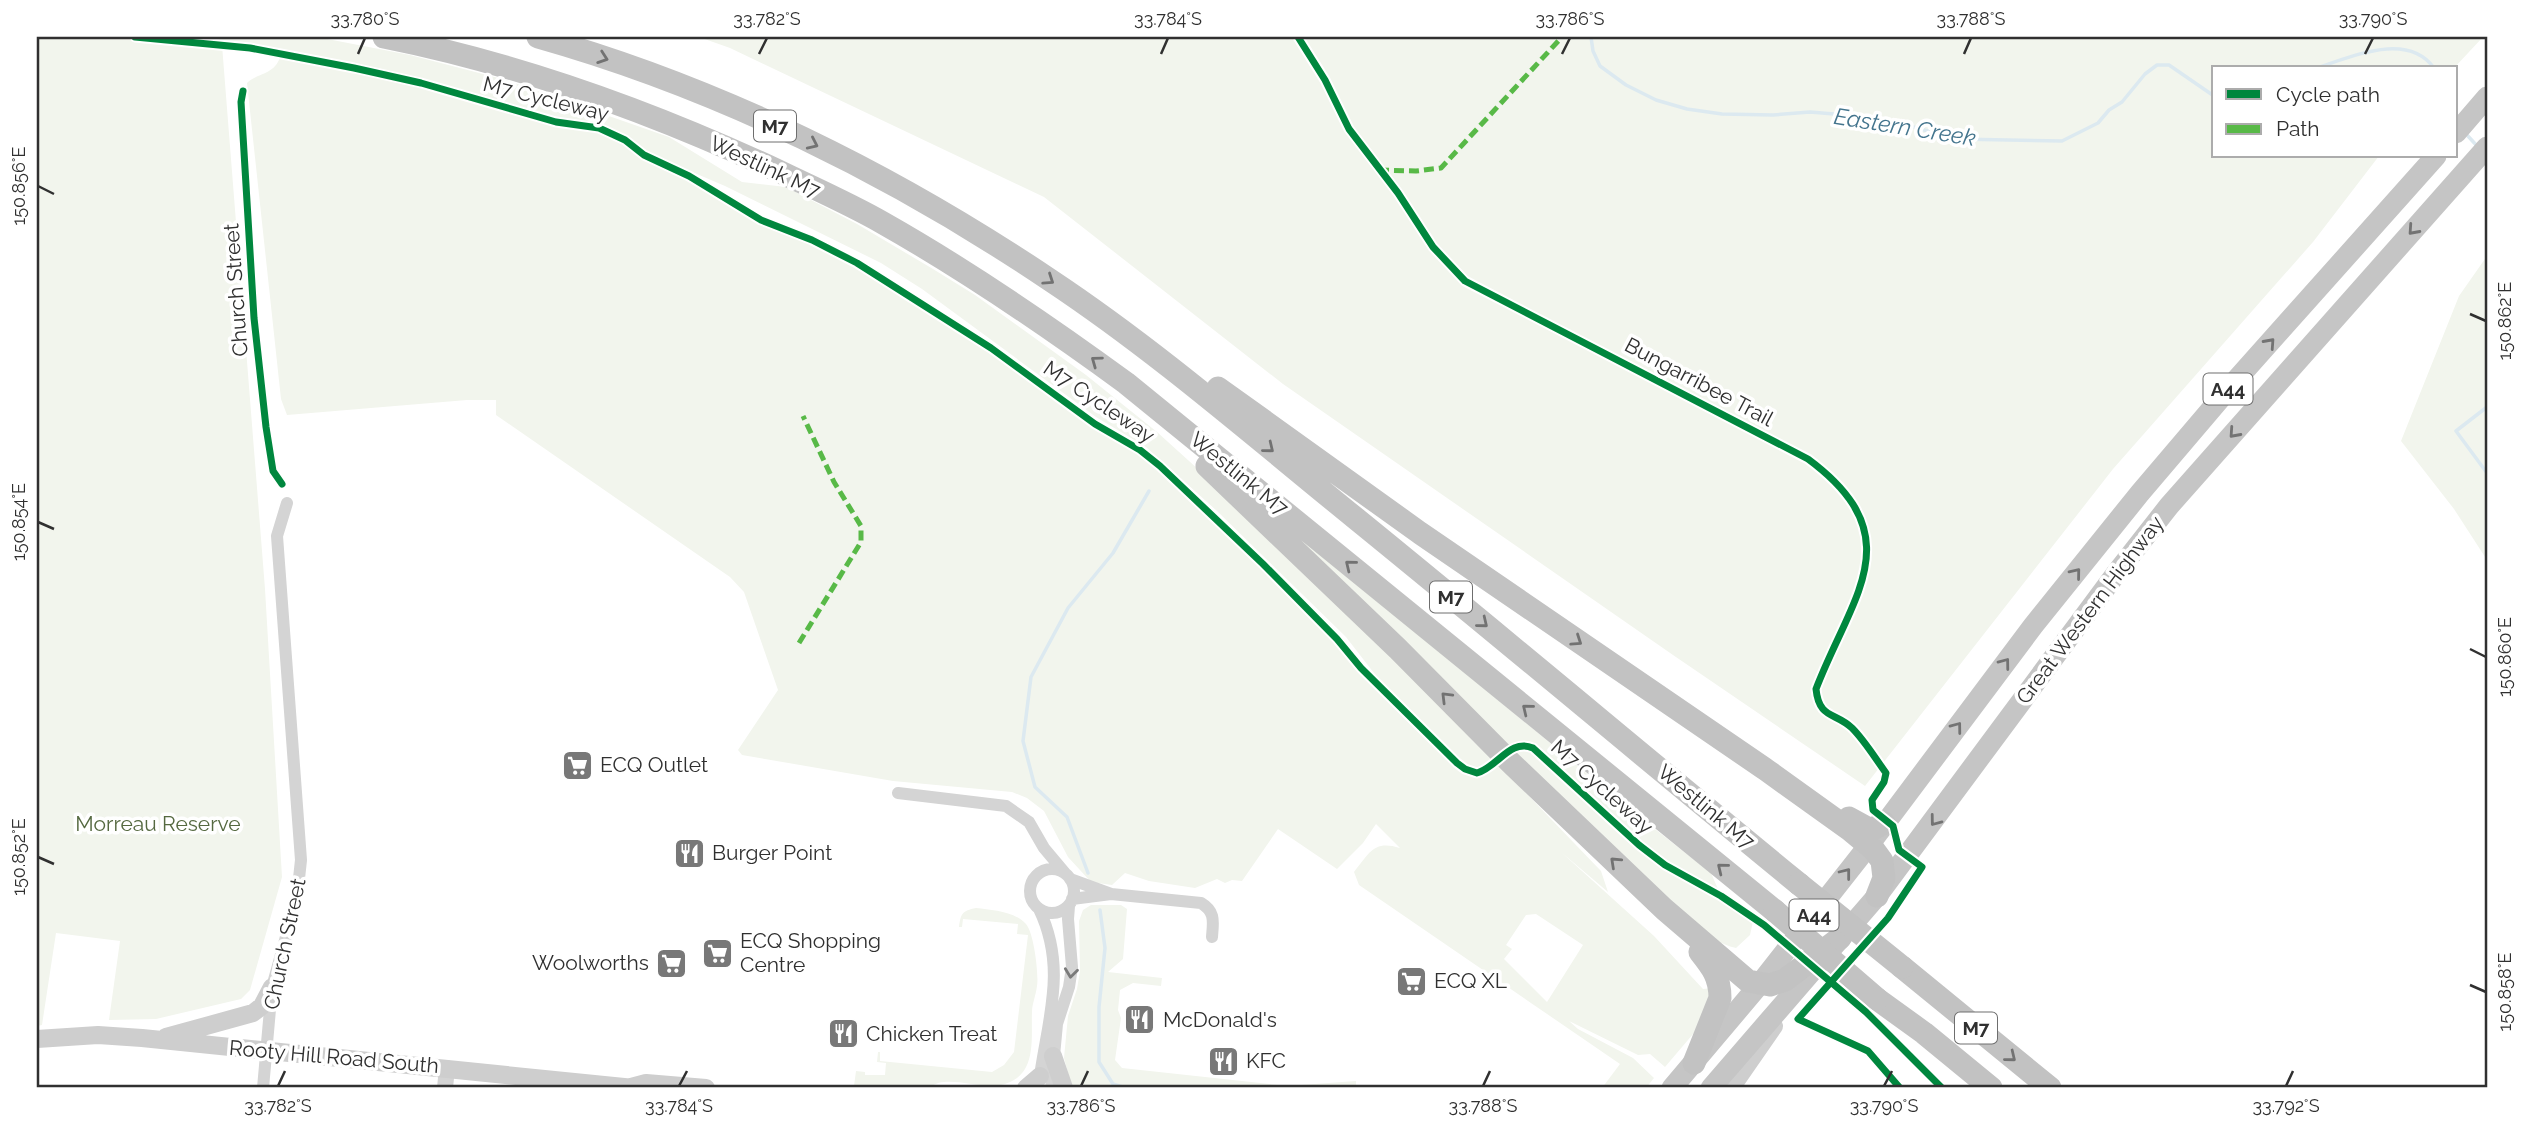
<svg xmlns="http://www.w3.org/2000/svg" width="2524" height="1125" viewBox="0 0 2524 1125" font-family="Raleway,sans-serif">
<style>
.green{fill:#f2f5ed;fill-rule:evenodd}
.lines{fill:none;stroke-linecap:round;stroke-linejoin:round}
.stream{stroke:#dce9f0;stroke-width:3.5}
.minor{stroke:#d4d4d4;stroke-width:12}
.tertiary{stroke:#d4d4d4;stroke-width:16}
.secondary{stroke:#cecece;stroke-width:18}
.trunk{stroke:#c5c5c5;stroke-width:21}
.motorway{stroke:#c2c2c2;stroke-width:23}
.motorway-bridge{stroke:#c2c2c2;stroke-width:23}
.quiet{stroke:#58b947;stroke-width:5;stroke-dasharray:10 5;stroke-linecap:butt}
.cycleway-casing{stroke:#fff;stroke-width:11}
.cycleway{stroke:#00873e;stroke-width:7}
.oneway{stroke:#727272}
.oneway2{stroke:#737373}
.oneway3{stroke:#7a7a7a}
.ticks{fill:none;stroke:#303030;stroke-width:2.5}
.labels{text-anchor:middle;stroke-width:7;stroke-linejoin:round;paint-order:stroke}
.shield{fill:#fff;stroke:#6e6e6e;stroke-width:2}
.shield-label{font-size:19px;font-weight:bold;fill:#303030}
.street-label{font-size:21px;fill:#303030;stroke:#fff}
.poi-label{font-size:21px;fill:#303030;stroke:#fff;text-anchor:start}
.park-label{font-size:21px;fill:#556940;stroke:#fff}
.water-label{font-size:23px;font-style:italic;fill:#43748d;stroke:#fff}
.neatline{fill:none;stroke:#303030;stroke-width:2.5}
.ticks-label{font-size:18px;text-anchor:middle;fill:#303030}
</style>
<rect width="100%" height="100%" fill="#fff"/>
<path class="green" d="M37 37H135L222 45 265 589 282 877 250 990 241 999 156 1019 109 1020 120 941 56 933 42 1025 37 1026Z
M207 37H317L410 55 506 80 669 137 742 182 786 187 857 224 933 269 975 295 1086 375 1157 432 1231 499 1426 689 1474 742 1496 762 1601 871 1608 892 1561 852 1654 936 1703 989 1713 988 1705 1020 1665 1067 1650 1054 1638 1055 1569 1021 1578 1029 1633 1058 1654 1078 1646 1088H1602L1620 1064 1359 885 1354 872C1370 852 1374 840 1400 848L1376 824 1363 843 1337 869 1278 829 1242 881 1232 880 1225 883 1217 879 1195 888 1149 881 1125 873 1112 885 1091 882 1068 857 1044 811 1027 798 1012 792 893 781 742 755 738 750 778 690 744 592 730 577 496 415V400H467L287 415 281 399 247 83C259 72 276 75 281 54ZM636 148 725 186 881 263 922 289 1096 417 1146 447 1217 511 1346 637 1384 686 1385 692 1361 668 1337 639 1221 522 1160 466 1123 439 1095 423 991 348 894 285 829 248 761 220 689 176 644 155ZM1536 914 1583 945 1547 1002 1504 959 1512 949 1506 945 1526 915Z
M699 37H2483L2454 68H2214V156H2379L2313 242 2113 469 1865 786 1673 655 1283 384 1044 197 730 48Z
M2487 256V560L2454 509 2401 441 2459 296Z
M1287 525 1637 815 1711 873 1721 896 1754 917 1750 935 1736 948C1705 941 1679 910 1656 890L1284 529Z
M1091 905H1121L1127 909 1123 959 1108 972 1162 978 1161 986 1133 983 1120 990 1118 1010 1121 1018 1115 1060 1122 1068 1287 1086 1356 1081V1088H1072L1064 1058 1068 1016 1077 989 1080 971 1079 921 1083 910Z
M976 908C992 910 1014 911 1026 924 1034 933 1039 975 1037 986 1036 995 1032 1004 1032 1012 1031 1033 1036 1064 1017 1078 995 1094 968 1080 944 1082 937 1082 931 1087 924 1088 902 1091 876 1089 854 1086L856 1071 865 1072V1075H885L886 1063 877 1062 878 1052H880V1061L992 1072 1004 1065 1014 1052 1028 935 1017 934 1018 924 963 919 962 927H959C961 913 962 911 976 908Z"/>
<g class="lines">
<path class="stream" d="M1591 37 1593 51 1600 66 1626 85 1656 100 1687 109 1722 114 1773 115 1810 112 1846 115 1910 126 1956 139 2062 141 2098 123 2109 110 2122 102 2145 74 2157 65H2169L2214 96
M2316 68C2352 57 2407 31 2434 68
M2467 135 2478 147
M2487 407 2456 431 2487 473
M1088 873 1067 817 1035 787 1023 741 1031 677 1068 608 1113 553 1149 491
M1100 910 1105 948 1099 1007V1062L1113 1084 1126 1088"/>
<path class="minor" d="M898 793 1006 806 1029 822 1044 848 1065 873
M1030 891a22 22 0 1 1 44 0a22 22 0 1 1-44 0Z
M1070 879 1111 894 1201 903C1216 912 1213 922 1212 937
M1072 899 1111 894
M1039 909C1068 969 1047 1021 1039 1083
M263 1088 272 987 297 897 301 860 277 536 287 503
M1051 1088 1057 1024 1069 987 1072 967 1068 919 1069 906"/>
<path class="tertiary" d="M445 1088 447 1068"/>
<path class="secondary" d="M166 1037 253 1013 262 1006 272 987
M37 1039 98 1035 142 1038 634 1088
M1053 1056 1064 1088
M631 1087 646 1083 706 1088
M1026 1088 1040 1076
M1731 1088 1774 1026"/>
<path class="trunk" d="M2456 133 2487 97
M1672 1088 1759 985 1869 845 2033 626 2140 493 2237 379 2436 156
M1711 1088 1877 896 2118 571 2169 506 2487 147"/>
<path class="motorway" d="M384 37C519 64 649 111 774 169 811 187 848 203 883 223 968 271 1048 326 1126 383L1775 911
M538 37C719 88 894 175 1050 280 1157 351 1254 436 1354 517 1503 638 1650 762 1799 884
M1218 388 1420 533 1765 769 1850 830 1874 850 1882 861 1884 878 1877 896
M1207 466 1398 649 1511 763 1664 909 1748 981 1770 985 1785 980 1840 938
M1849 818 1871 830 1884 823
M1902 967 2050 1088
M1877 999 1924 1033 1991 1088
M1694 1063 1720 998C1720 977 1712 967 1700 952"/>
<path class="motorway-bridge" d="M1799 884 1902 967
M1775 911 1877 999"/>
<path class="quiet" d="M1379 170 1416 171 1441 168 1562 37
M799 643 861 542V526L834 482 803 416"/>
<defs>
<path id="cycleway" d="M135 37 250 48 354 68 421 83 556 122 599 128 625 140 644 155 689 176 761 220 812 240 857 263 991 348 1095 424 1140 450 1160 466 1263 564 1337 639 1361 668 1457 763 1465 769 1477 773C1498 767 1510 738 1533 748L1639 845 1665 865 1721 896 1764 925 1866 1012 1942 1088
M1298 37 1325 80 1349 129 1398 193 1433 247 1465 281 1808 459C1913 537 1852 595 1816 689 1819 719 1835 712 1852 728 1865 741 1875 758 1886 773L1884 782 1872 800 1873 810 1893 826 1899 850 1922 867 1888 918 1798 1019 1868 1051 1900 1088
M243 91 241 102 254 318 266 427 273 471 282 484"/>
</defs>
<use href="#cycleway" class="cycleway-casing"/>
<use href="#cycleway" class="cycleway"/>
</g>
<defs><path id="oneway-chevron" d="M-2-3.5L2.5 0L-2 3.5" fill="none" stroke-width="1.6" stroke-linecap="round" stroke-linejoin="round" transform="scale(1.75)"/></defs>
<g class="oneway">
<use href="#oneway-chevron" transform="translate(603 58) rotate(19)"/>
<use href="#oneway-chevron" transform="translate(813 144) rotate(25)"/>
<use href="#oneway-chevron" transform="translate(1049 280) rotate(34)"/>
<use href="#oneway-chevron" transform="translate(1096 361) rotate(-144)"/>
<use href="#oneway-chevron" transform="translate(1269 448) rotate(39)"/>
<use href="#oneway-chevron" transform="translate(1350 565) rotate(-141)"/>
<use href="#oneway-chevron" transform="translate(1483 623) rotate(39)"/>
<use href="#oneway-chevron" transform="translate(1577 641) rotate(34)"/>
<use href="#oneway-chevron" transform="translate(1446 697) rotate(-135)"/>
<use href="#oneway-chevron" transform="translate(1527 709) rotate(-141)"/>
<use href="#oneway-chevron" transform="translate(1615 862) rotate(-137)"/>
<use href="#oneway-chevron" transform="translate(1722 868) rotate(-141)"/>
<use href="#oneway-chevron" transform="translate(2011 1057) rotate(39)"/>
</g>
<g class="oneway2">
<use href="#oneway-chevron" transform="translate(2413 230) rotate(132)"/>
<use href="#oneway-chevron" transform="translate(2270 343) rotate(-48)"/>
<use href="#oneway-chevron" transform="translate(2234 433) rotate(132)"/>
<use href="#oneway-chevron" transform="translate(2076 573) rotate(-51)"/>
<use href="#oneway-chevron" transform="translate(2005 663) rotate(-53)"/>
<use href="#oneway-chevron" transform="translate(1957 727) rotate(-53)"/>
<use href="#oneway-chevron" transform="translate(1935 821) rotate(127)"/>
<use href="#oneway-chevron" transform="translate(1846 873) rotate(-52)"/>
</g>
<use class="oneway3" href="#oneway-chevron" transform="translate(1071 973) rotate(97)"/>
<path class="ticks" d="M358 54 365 38M759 54 767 38M1161 54 1168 38M1562 54 1570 38M1964 54 1971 38M2365 54 2373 38M38 186 54 194M2470 314 2486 321M38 522 54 529M2470 649 2486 657M38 857 54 864M2470 985 2486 992M278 1086 285 1071M679 1086 687 1071M1081 1086 1088 1071M1483 1086 1490 1071M1884 1086 1892 1071M2286 1086 2293 1071"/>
<defs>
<symbol id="supermarket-square" viewBox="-11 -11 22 22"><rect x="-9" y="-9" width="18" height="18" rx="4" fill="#787878" stroke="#fff"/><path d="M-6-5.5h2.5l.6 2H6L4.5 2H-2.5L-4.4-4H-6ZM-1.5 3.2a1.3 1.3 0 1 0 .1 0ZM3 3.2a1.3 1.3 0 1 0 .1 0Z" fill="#fff"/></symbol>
<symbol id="restaurant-square" viewBox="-11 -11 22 22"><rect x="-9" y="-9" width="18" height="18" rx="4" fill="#787878" stroke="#fff"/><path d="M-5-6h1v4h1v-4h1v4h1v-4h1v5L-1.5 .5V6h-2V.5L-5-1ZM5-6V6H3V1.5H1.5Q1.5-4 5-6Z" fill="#fff"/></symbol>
</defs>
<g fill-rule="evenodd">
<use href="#supermarket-square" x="560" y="748" width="35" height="35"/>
<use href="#restaurant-square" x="672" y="836" width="35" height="35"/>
<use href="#supermarket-square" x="700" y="936" width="35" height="35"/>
<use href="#supermarket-square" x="654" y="946" width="35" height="35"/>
<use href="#supermarket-square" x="1394" y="964" width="35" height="35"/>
<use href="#restaurant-square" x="1122" y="1002" width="35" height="35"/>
<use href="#restaurant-square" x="826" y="1016" width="35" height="35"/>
<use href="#restaurant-square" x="1206" y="1044" width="35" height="35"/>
</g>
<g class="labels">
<g class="shield">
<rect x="754" y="110.5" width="42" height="31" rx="5"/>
<rect x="2203.5" y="373.5" width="49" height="31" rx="5"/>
<rect x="1430" y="581.5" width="42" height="31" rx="5"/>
<rect x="1789.5" y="899.5" width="49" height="31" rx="5"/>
<rect x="1955" y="1012.5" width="42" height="31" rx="5"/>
</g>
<g class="shield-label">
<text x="775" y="133">M7</text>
<text x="2228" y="396">A44</text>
<text x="1451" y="604">M7</text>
<text x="1814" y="922">A44</text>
<text x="1976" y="1035">M7</text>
</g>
<g class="street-label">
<text transform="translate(546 99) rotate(14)" y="7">M7 Cycleway</text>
<text transform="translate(765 167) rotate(25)" y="7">Westlink M7</text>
<text transform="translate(236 290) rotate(-94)" y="7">Church Street</text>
<text transform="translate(1699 382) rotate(28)" y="7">Bungarribee Trail</text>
<text transform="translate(1099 402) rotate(34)" y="7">M7 Cycleway</text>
<text transform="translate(1239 474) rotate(39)" y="7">Westlink M7</text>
<text transform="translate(2090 610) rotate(-53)" y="7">Great Western Highway</text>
<text transform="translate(1602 787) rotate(42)" y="7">M7 Cycleway</text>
<text transform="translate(1706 807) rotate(40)" y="7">Westlink M7</text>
<text transform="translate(285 944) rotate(-78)" y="7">Church Street</text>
<text transform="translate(334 1057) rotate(5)" y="7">Rooty Hill Road South</text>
</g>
<g class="poi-label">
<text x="600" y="772">ECQ Outlet</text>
<text x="712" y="860">Burger Point</text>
<text x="740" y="948">ECQ Shopping<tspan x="740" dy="24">Centre</tspan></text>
<text x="649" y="970" text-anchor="end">Woolworths</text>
<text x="1434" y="988">ECQ XL</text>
<text x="1163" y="1027">McDonald's</text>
<text x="866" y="1041">Chicken Treat</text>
<text x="1246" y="1068">KFC</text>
</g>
<g class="park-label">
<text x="158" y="831">Morreau Reserve</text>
</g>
<g class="water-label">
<text transform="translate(1905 127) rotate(9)" y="8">Eastern Creek</text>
</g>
</g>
<rect width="2524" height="1125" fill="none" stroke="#ffffff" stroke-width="77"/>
<rect x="2212" y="66" width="245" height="91" fill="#ffffff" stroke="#acacac" stroke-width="2"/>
<rect x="2226" y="89" width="35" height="10" fill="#00873e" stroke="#acacac" stroke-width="2"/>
<text x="2276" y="102" font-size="21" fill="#303030">Cycle path</text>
<rect x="2226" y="124" width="35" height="10" fill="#58b947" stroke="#acacac" stroke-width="2"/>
<text x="2276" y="136" font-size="21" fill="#303030">Path</text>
<rect x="38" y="38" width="2448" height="1048" class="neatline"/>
<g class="ticks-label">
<text x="365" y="25">33.780°S</text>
<text x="767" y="25">33.782°S</text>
<text x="1168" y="25">33.784°S</text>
<text x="1570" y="25">33.786°S</text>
<text x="1971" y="25">33.788°S</text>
<text x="2373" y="25">33.790°S</text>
<text transform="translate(19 186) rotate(-90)" y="6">150.856°E</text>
<text transform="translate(2505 321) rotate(-90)" y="6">150.862°E</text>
<text transform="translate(19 522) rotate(-90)" y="6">150.854°E</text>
<text transform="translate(2505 657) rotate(-90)" y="6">150.860°E</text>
<text transform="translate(19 857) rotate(-90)" y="6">150.852°E</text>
<text transform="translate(2505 992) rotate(-90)" y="6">150.858°E</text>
<text x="278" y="1112">33.782°S</text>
<text x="679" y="1112">33.784°S</text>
<text x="1081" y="1112">33.786°S</text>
<text x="1483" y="1112">33.788°S</text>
<text x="1884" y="1112">33.790°S</text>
<text x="2286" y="1112">33.792°S</text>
</g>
</svg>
